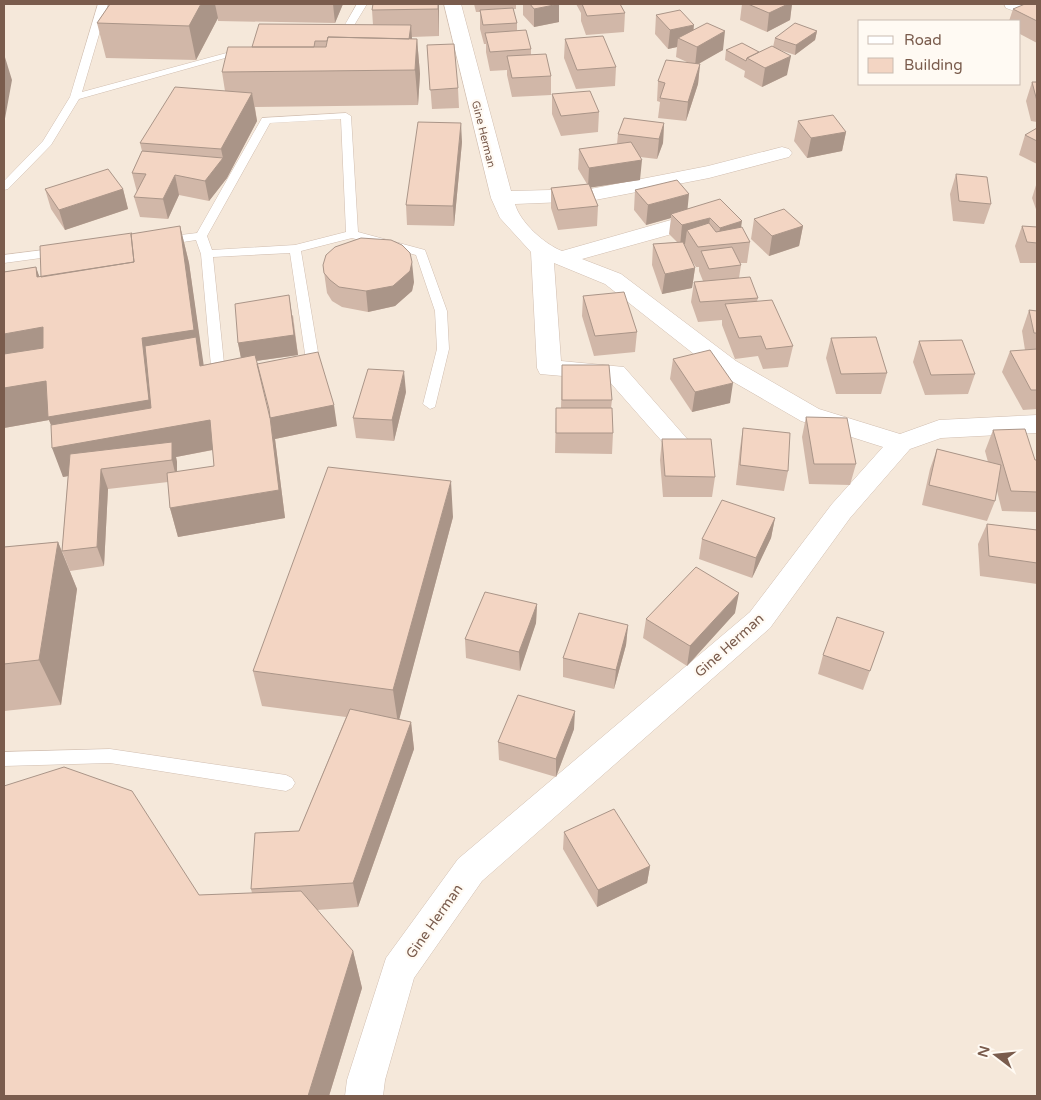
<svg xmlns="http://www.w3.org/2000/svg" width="1041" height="1100" viewBox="0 0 1041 1100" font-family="'Varela Round',sans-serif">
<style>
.residential{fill:#f5e8da;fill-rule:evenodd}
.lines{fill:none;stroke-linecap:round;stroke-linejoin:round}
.service-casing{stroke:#d1beb0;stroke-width:1}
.minor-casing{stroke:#d1beb0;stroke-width:1}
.service{fill:#fff;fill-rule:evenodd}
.minor{fill:#fff;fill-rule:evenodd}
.wall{fill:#d1b7a8;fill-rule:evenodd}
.shaded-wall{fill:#aa9588}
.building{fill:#f3d5c3;stroke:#aa9588}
.labels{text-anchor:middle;stroke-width:4.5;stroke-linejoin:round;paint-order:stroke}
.far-street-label{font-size:11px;fill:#7a5c4d;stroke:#fffaf3}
.street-label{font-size:14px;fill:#7a5c4d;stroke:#fffaf3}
</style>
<rect width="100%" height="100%" fill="#fdf6ec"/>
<path class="residential" d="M4 4H1037V1096H4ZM860 21H1020V84H860Z"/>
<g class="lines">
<defs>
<path id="service" d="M98 4H108L82 92 245 48 250 51 79 99 51 145 8 189 4 190V181L43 141 70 97Z
M357 4H367L350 32 331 36V32L343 28Z
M346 113 351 116 358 232 425 250 447 311 449 349 435 407 430 409 423 404 437 349 435 311 416 255 352 238 301 251 320 364 318 367 303 369 296 365 298 362 306 360 290 253 213 257 225 373 230 377 228 380 219 381 212 377 201 254 196 240 164 245 158 241 164 237 197 233 262 118ZM341 119 346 232 295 245 212 250 207 236 270 123Z
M59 248 63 249V255L4 263V255Z
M110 749 286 775 292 778 295 783 292 788 286 791 110 763 4 766V752Z"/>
<path id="minor" d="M444 4H461L511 191 590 189 708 166 782 147 789 149 792 153 789 157 709 178 590 201 515 204C520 222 544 244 562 251L699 212 707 211 715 212 718 217 715 222 582 259 621 274 736 361 819 409 900 434 939 420 1037 415V433L941 438 910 449 850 518 770 628 482 881 414 978 385 1080 383 1096H345L347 1080 386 958 458 859 750 612 832 504 883 447 801 421 718 373 605 284 554 263 561 361 624 367 689 441 685 447 676 450 667 447 608 380 540 374 537 368 531 252 500 218 491 198Z
M1004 4H1027L1037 8V19L1006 8Z"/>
</defs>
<use href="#service" class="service-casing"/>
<use href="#minor" class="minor-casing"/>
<use href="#service" class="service"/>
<use href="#minor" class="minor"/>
</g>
<path class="wall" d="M110 4H343L335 23 218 21V18L196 60 106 58 97 23Z
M373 4H439V36L412 37V39H417L420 74 418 105 255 107 257 121 227 178 209 201 179 195 168 219 140 217 134 197 137 192 132 173 142 151 140 143 225 91 222 72 252 47 373 25 372 10Z
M474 4H516V9H513L517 23V31L531 49V55L551 76V95L512 97 507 75V70L490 71 486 52V44H484L480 29V12H476Z
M523 4H559V22L534 27 523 15Z
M576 4H620L625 13 624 32 586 35 581 21V13Z
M742 4H792L790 20 767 32 740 20Z
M1037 4V43L1020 34V21H1009L1013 9Z
M656 15 694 29 723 50 697 64H700L698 84 686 121 658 118 660 102 657 101 658 81 689 63 676 57 677 47 668 49 655 34Z
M817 31 815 40 795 55 774 48 787 75 762 87 744 77 745 71 725 60 726 50 759 52 773 47 775 38Z
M565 39 616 67 615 86 576 89 564 58Z
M427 45 458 88 459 108 432 109Z
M1032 82H1037V122L1031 121 1026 101Z
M552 94 599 112 598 132 561 136 552 114Z
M798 121 846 132 842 151 807 158 794 141Z
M664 123 663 143 657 159 640 157V180L591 187 598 206 597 226 558 230 551 208V188L587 184 578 169 579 149 617 144 618 134Z
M1037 128V164L1019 155 1025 135Z
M462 142 454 226 407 225 406 205Z
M956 174 991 204 984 224 953 221 950 194Z
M1037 182V212L1032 198Z
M45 189H123L128 209 65 230 51 209Z
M635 190 741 227 750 242 747 263H740L741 265 739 278 758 298 757 301 793 346 788 367 763 369 758 356 735 359 722 325V320L698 322 691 302 694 282 703 281 699 271V267H696L692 261 695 268 692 288 662 294 652 265 653 244 677 242 669 234 671 218 646 225 634 210Z
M754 219 803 226 799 246 769 256 751 239Z
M180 226 189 263 203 365 241 358 238 343 293 315 298 355 256 361 257 364 337 426 275 439 285 518 178 537 170 508 168 482 108 489 104 566 70 571 62 551 68 476 63 477 51 425 49 420 4 428V272L36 267 39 277ZM213 450 214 466 177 472V462L176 457Z
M1022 226 1037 227V263H1020L1015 246Z
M323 265 414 282 412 291 395 306 368 312 342 307 332 301 327 293Z
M583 296 637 332 635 352 594 356 582 316Z
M1029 310 1037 311V409L1023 410 1002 372 1010 351 1025 350 1022 331Z
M831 338 887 373 881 394H836L826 358Z
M919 341 975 374 968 394 925 395 913 362Z
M673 359 730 403 692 412 670 379Z
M562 365 612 400 611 408 613 433 612 454 555 453 556 408H561Z
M406 392 394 441 356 438 353 418Z
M806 417 856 464 850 485 809 484 802 437Z
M743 428 788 471 784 491 736 485 740 448Z
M993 430 1035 460H1037V512L1002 511 997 491 995 501 987 521 922 505 930 469 937 449 988 462 985 451Z
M662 439 715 477 712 497H663L660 460Z
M453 517 399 719 411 722 414 749 358 907 317 910 353 951 362 988 329 1096H4L199 895 252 893 251 889 299 831 346 717 262 706 253 671Z
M775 518 771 538 752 578 699 559 702 539Z
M987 524 1037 530V584L980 576 978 544Z
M58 542 77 589 61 705 4 711V547Z
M537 604 536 623 520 671 466 658 465 639Z
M735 613 687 666 643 638 646 619Z
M628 625 626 645 614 689 563 677V658Z
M884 632 863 690 818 674 823 655Z
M574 729 556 777 499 760 498 742Z
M564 832 650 866 647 883 597 907 563 849Z"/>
<path class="shaded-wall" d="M201 4H215L218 18 196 60 189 26Z
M333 4H343L335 23Z
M438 4H439V36L438 9Z
M559 4V22L534 27V9Z
M788 4H792L790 20 767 32 769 13Z
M411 25 413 52 408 42Z
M694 25 692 44 678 38 677 47 668 49 670 30Z
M725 31 723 50 695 66 697 47Z
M817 31 815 40 795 55 796 45Z
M417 39 420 74 418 105 415 70Z
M4 54 12 80 4 124Z
M791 56 787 75 762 87 765 68Z
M700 64 698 84 686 121 688 102Z
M252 93 257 121 227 178 209 201 205 181 223 158 221 149Z
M461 123 462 142 454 226 453 206Z
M664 123 663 143 657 159 659 139Z
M846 132 842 151 807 158 811 138Z
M642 160 640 180 588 188 589 168Z
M175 175 179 195 168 219 163 199Z
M123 189 128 209 65 230 59 210Z
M689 194 687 214H671V218L646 225 648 205Z
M710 218 707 238 687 230 685 244 680 246 682 225Z
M742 221 739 241 717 245 720 228Z
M180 226 189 263 208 395 210 420 217 449 176 457 177 462V481L172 460 101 469 108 489 104 566 97 547 101 470 63 477 52 448 59 446 49 420 4 428V388L142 338Z
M803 226 799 246 769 256 772 236Z
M412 262 414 282 412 291 395 306 368 312 366 291Z
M36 267 45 293 37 277Z
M695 268 692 288 662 294 665 274Z
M289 295 298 355 242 363 238 343Z
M43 327 56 364 4 373V334Z
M404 371 406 392 394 441 392 420Z
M733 383 730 403 692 412 695 392Z
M334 405 337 426 275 439 285 518 178 537 170 508 279 490 269 409Z
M451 481 453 517 398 724 393 690Z
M775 518 771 538 752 578 756 558Z
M58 542 77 589 61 705 39 660Z
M739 593 735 613 687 666 690 646Z
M537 604 536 623 520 671 519 652Z
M628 625 626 645 614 689 616 670Z
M575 711 574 729 556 777V759Z
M411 722 414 749 358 907 353 883Z
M650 866 647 883 597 907 598 890Z
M353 951 362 988 329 1096H308Z"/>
<path class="building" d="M110 4H201L189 26 97 23Z
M373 4H438V9L372 10Z
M530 4H559L534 9Z
M582 4H620L625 13 587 16Z
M748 4H788L769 13Z
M1025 4H1037V21L1013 9Z
M513 8 517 23 483 25 480 10Z
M680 10 694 25 670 30 656 15Z
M707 23 725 31 697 47 678 38Z
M795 23 817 31 796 45 775 38Z
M259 24 411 25 409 39 328 37 327 41H315L314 47H252Z
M526 30 531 49 490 52 485 33Z
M603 36 616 67 577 70 565 39Z
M328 37 417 39 415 70 222 72 228 47H326Z
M742 43 759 52 747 58 746 61 726 50Z
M454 44 458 88 430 90 427 45Z
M772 46 791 56 765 68 747 58Z
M546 54 551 76 512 78 507 56Z
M666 60 700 64 688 102 660 98 665 83 658 81Z
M1032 82H1037V101Z
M175 87 252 93 221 149 140 143Z
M590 91 599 112 561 116 552 94Z
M833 115 846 132 811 138 798 121Z
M624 118 664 123 659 139 618 134Z
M418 122 461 123 453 206 406 205Z
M1037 128V141L1025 135Z
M631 142 642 160 589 168 579 149Z
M142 151 223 158 205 181 175 175 163 199 134 197 146 174 132 173Z
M108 169 123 189 59 210 45 189Z
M956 174 987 177 991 204 959 201Z
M677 180 689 194 648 205 635 190Z
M589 184 598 206 558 210 551 188Z
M720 199 742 221 720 228 710 218 682 225 671 214Z
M784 209 803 226 772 236 754 219Z
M709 223 716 232 742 227 750 242 698 247 687 230Z
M180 226 194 330 142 338 149 400 48 417 46 381 4 388V354L43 348V327L4 334V272L36 267 37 277 134 262 131 234Z
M1022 226 1037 227V243L1027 242Z
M132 233 131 234 134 262 41 277 40 246Z
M361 238 391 240 402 245 410 253 412 262 410 271 393 286 366 291 339 287 330 280 324 273 323 265 326 255 335 247Z
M683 242 695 268 665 274 653 244Z
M732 247 741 265 709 269 701 251Z
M750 277 758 298 700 302 694 282Z
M624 292 637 332 595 336 583 296Z
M289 295 294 335 238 343 235 304Z
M772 300 793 346 766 349 761 336 739 338 725 304Z
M1029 310 1037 311V333H1034Z
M196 337 200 366 255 355 269 409 279 490 170 508 167 473 214 466 210 420 52 448 51 425 151 408 145 346Z
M876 337 887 373 841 374 831 338Z
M962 340 975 374 931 375 919 341Z
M1037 349V390H1031L1010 351Z
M710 350 733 383 695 392 673 359Z
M318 352 334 405 270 418 257 364Z
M562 365H609L612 400H562Z
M368 369 404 371 392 420 353 418Z
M556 408H612L613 433H556Z
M806 417 847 418 856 464H814Z
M743 428 790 433 788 471 740 465Z
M1025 429 1035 460H1037V492L1011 491 993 430Z
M662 439H711L715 477 665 476Z
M172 442V460L101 469 97 547 62 551 70 454Z
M937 449 1001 465 995 501 929 485Z
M328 467 451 481 393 690 253 671Z
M722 500 775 518 756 558 702 539Z
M987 524 1037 530V563L989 556Z
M58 542 39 660 4 664V547Z
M696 567 739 593 690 646 646 619Z
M485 592 537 604 519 652 465 639Z
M579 613 628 625 616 670 563 658Z
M837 617 884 632 870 671 823 655Z
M518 695 575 711 556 759 498 742Z
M350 709 411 722 353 883 251 889 255 833 299 831Z
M64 767 132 791 199 895 301 891 353 951 308 1096H4V786Z
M614 809 650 866 598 890 564 832Z"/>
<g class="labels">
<g class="far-street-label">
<text transform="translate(484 134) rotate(76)" y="4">Gine Herman</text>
</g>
<g class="street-label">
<text transform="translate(729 645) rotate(-42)" y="5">Gine Herman</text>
<text transform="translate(434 921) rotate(-55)" y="5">Gine Herman</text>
</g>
</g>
<rect width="1041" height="1100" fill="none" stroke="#7a5c4d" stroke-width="10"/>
<rect x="858" y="20" width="162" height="65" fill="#fffaf3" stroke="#cabbb1"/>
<rect x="868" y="36" width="25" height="8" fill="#ffffff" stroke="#cabbb1"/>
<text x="904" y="45" font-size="15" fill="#7a5c4d">Road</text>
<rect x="868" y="58" width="25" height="15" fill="#f3d5c3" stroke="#cabbb1"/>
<text x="904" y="70" font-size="15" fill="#7a5c4d">Building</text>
<g transform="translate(996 1055) rotate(286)" stroke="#fffaf3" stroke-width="4" paint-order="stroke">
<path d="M0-4L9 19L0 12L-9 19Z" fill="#7a5c4d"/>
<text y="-8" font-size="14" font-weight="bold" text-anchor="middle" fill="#7a5c4d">N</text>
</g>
</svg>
